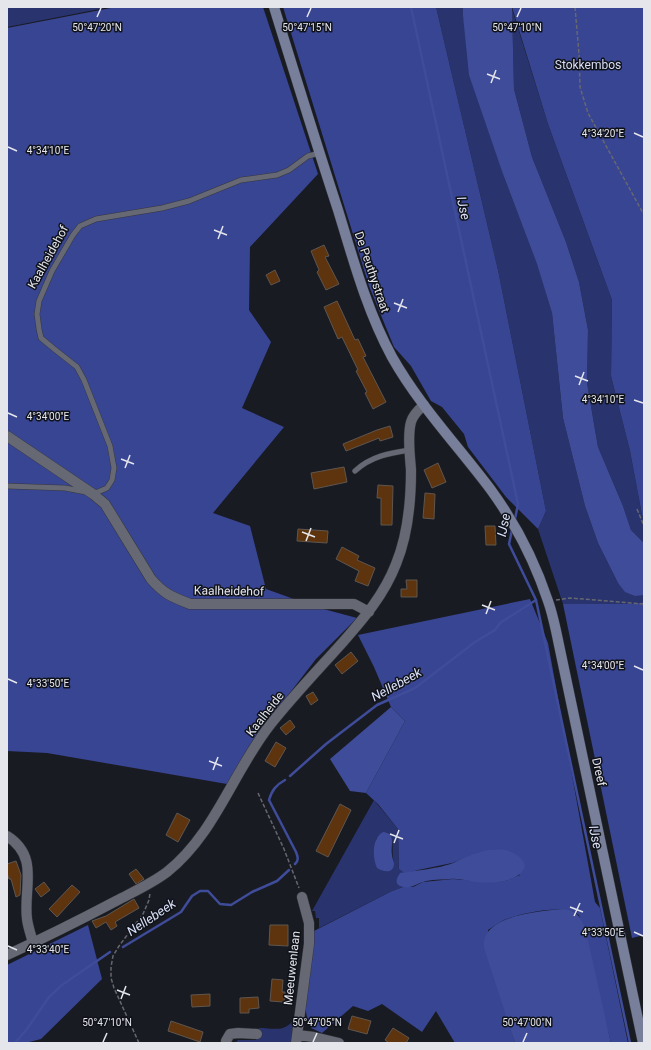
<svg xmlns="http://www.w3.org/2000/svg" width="651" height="1050" viewBox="0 0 651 1050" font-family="Roboto,sans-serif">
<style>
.green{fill:#29336d;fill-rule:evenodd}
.forest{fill:#384593}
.water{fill:#3e4c9a}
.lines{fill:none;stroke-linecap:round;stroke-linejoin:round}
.stream{stroke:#3e4c9a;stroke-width:2.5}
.building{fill:#5d340e;stroke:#5f564f}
.service-casing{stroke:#36373d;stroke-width:6}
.minor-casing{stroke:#36373d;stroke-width:11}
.secondary-casing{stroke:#36373d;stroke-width:11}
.path{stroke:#66676f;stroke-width:1.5;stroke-dasharray:4 2;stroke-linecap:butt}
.service{stroke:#666974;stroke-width:5}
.minor{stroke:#666974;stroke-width:10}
.secondary{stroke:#777f9b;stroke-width:10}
.ticks{fill:none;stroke:#e5e6ec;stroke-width:1.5}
.labels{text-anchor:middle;stroke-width:3;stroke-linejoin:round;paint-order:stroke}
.park-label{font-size:12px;fill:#d8def5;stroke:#10121a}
.street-label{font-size:12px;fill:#e5e6ec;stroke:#10121a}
.water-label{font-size:13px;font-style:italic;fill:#dbe2f9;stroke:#10121a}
.ticks-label{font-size:10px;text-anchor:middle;fill:#e5e6ec;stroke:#10121a;stroke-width:3;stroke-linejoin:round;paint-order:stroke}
</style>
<rect width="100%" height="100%" fill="#191b23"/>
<path class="green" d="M7 7H110L7 27Z
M436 7H463V16L504 177 538 266 552 313 563 418 585 506 598 543 618 583 644 595V602L630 604H563L538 529 546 511 498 270Z
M512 9 548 124 612 300 611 376 630 451 642 515 644 519V543L631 530 623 506 598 447 587 383 588 330 579 282 566 242 532 157 514 89Z
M374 800 398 829 399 869 404 873H400L398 884 403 887 392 891 319 928V918H316L315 911H312ZM386 832C397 840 390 849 394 862L375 849 376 839Z
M295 1018 291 1043H235L238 1040H256L259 1028C275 1028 285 1033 295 1018Z"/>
<path class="forest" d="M116 7H263L318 174 250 247 249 310 271 342 242 408 284 427 213 513 250 526 266 589 316 607 357 618 316 659 255 738 227 784 47 753 7 751V28Z
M283 7H436L498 270 546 511 538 529 506 497 468 447 464 434 442 407 431 401 411 366 394 347 369 286Z
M512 7H644V519L642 515 630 451 611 376 612 300 548 124Z
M530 599 548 643 595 902 600 908 628 1043H611L579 915C566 903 520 913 504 920 498 923 493 927 488 930L504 1005 515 1043H455L436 1011 422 1032 382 1004 368 1011 353 1006 322 1033 311 1028 307 1018 305 1005 314 931 392 891 403 887H413L423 882 453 879 489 882 505 881 520 875 495 850 477 853 452 863 418 870 411 872 404 873 399 869 398 829 378 804 366 793 405 721 391 707 374 667 358 635Z
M644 602V935L632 938 563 604H630Z
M88 925 102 979 41 1039 25 1043H7V965Z"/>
<path class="water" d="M463 7H512L514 89 532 157 566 242 579 282 588 330 587 383 598 447 623 506 631 530 644 543V595L635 596 625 592 618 583 598 543 585 506 563 418 552 313 537 264 504 177 469 75 463 16Z
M391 707 405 721 366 793 350 791 330 759Z
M383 832C397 833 390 846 392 855 392 858 394 861 394 864 393 875 382 871 377 868 372 857 372 838 383 832Z
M488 850C493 850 499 849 504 850 507 850 512 852 515 854 535 866 520 877 505 881 495 883 484 883 475 882 467 881 459 878 450 879 442 880 431 879 423 882 416 884 411 889 403 887 394 885 396 879 400 873 414 871 441 868 453 863 466 857 473 853 488 850Z
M563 909C577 911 578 914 585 927L611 1043H515L484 948C480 915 540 911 563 909Z"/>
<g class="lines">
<path class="stream" d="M411 7 518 504 515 519
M512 530 509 544 536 600 630 1043
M290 776 326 744 377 705 415 688 475 642 495 630 500 623 536 600
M285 780C276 785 272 790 269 800L296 852C298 857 299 860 295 864
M123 947 181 912 192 896 200 891H208L220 904 231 905 252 892 277 881 289 870
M15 1043 27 1029 49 997 62 985 110 952"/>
</g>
<path class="building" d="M324 245 329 256 325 257 339 284 326 290 317 272 319 270 311 251Z
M275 270 280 281 271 285 266 275Z
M337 301 355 340 358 339 366 356 363 357 386 402 373 409 365 393 367 392 356 371 358 370 342 337 338 339 324 307Z
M390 426 393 437 380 441 379 438 346 451 343 444 377 430Z
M438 463 446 482 432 488 424 470Z
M344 467 347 482 314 489 311 473Z
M378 485 393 486 392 525H381V498H377Z
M425 493 435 494 434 519 423 518Z
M485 526H495L496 545H486Z
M298 529 328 531 327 543 297 541Z
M342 547 359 556 357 560 375 568 368 586 355 581 359 571 336 559Z
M406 580H417V597H401V589H407Z
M351 652 358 661 342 674 335 665Z
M313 692 318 700 311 705 306 696Z
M290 720 295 727 286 735 280 728Z
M276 742 286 748 275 767 265 761Z
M340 804 351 810 328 857 316 851Z
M177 813 190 820 178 842 166 835Z
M16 861 21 875 20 895 16 897 11 879H9L7 873V864Z
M136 869 144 879 136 884 129 874Z
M44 882 50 890 41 897 35 889Z
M72 885 80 892 57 917 49 909Z
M134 899 139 908 115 922 117 926 111 930 106 922 96 928 92 921 106 916Z
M270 925H288V946L269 945Z
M272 979 283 980 282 992H285L284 1002 270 1001Z
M210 994V1006L192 1007 191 995Z
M258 997 259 1008 249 1009V1013H240V998Z
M352 1016 371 1021 367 1034 348 1029Z
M171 1021 203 1032 200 1042 168 1031Z
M393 1028 409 1038 406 1043H389L385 1040Z"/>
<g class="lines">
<defs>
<path id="service" d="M355 471C371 456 390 453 410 450
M7 486 65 488 86 492
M93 494 107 488 112 480 114 468 110 446 84 380 77 367 53 348 41 338 39 329 37 314 39 301 52 271 73 235 80 226 96 219 162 208 189 201 241 180 277 175 289 170 308 156 320 153"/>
<path id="minor" d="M7 436 93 494 105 504 151 579C164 594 172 597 190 604H354L369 612
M7 836C40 857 23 888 27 919 28 927 31 935 33 943
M7 955C44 938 80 920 116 901 133 892 151 884 167 872 215 834 233 772 270 725 293 696 318 670 343 642 364 618 384 595 396 564 408 535 411 501 411 470 410 456 407 436 411 422 413 415 418 410 424 405
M297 1035 314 1037 339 1043
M226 1043V1041L230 1034 238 1033 257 1034
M296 1043 309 944V923L302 897"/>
<path id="secondary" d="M274 7C295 75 316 143 338 210 353 259 367 311 392 357 419 405 458 446 491 490 515 523 535 562 548 601 553 615 556 630 559 645L643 1043"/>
</defs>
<use href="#service" class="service-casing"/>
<use href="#minor" class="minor-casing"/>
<use href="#secondary" class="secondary-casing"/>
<path class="path" d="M575 7 579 54 580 87 588 113 644 215
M637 509 644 526
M556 600 570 598 644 604
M258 793 284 849 299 888
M139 1043 114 988 111 978V967L113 956 119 946 143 914 149 900 150 893"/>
<use href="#service" class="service"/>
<use href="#minor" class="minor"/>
<use href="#secondary" class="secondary"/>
</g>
<path class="ticks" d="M97 17 101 8M307 17 311 8M517 17 521 8M487 74 500 79M491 83 496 70M634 133 643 137M8 147 17 151M214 230 227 235M218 239 223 226M394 303 407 308M398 312 403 299M575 376 588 381M579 385 584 372M634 400 643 403M8 413 17 417M121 459 134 464M125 468 130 455M302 532 315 537M306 541 311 528M482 605 495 610M486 614 491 601M634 666 643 670M8 679 17 683M209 761 222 766M213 770 218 757M390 834 403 839M394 843 399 830M570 907 583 912M574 916 580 903M634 932 643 936M8 946 17 950M117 990 130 995M121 999 126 986M103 1042 107 1033M313 1042 317 1033M523 1042 527 1033"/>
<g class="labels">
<g class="park-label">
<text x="588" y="69">Stokkembos</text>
</g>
<g class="street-label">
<text transform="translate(48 257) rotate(-61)" y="4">Kaalheidehof</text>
<text transform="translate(372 272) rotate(71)" y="4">De Peuthystraat</text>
<text transform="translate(229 591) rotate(1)" y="4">Kaalheidehof</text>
<text transform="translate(265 714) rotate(-52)" y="4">Kaalheide</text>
<text transform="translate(599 772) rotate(78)" y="4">Dreef</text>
<text transform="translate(292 968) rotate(-84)" y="4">Meeuwenlaan</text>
</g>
<g class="water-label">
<text transform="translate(464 208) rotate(78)" y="5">IJse</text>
<text transform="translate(503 525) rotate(-79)" y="5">IJse</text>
<text transform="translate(396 684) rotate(-29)" y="5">Nellebeek</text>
<text transform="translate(596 837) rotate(78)" y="5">IJse</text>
<text transform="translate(151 917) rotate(-34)" y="5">Nellebeek</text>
</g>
</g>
<g class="ticks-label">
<text x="97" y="31">50°47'20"N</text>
<text x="307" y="31">50°47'15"N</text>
<text x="517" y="31">50°47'10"N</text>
<text x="603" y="137">4°34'20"E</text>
<text x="48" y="154">4°34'10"E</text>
<text x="603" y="403">4°34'10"E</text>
<text x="48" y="420">4°34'00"E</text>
<text x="603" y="669">4°34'00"E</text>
<text x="48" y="687">4°33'50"E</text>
<text x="603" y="936">4°33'50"E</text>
<text x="48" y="953">4°33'40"E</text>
<text x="107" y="1026">50°47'10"N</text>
<text x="317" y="1026">50°47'05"N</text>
<text x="527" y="1026">50°47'00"N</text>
</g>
<rect width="651" height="1050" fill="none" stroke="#e5e6ec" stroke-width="16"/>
</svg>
